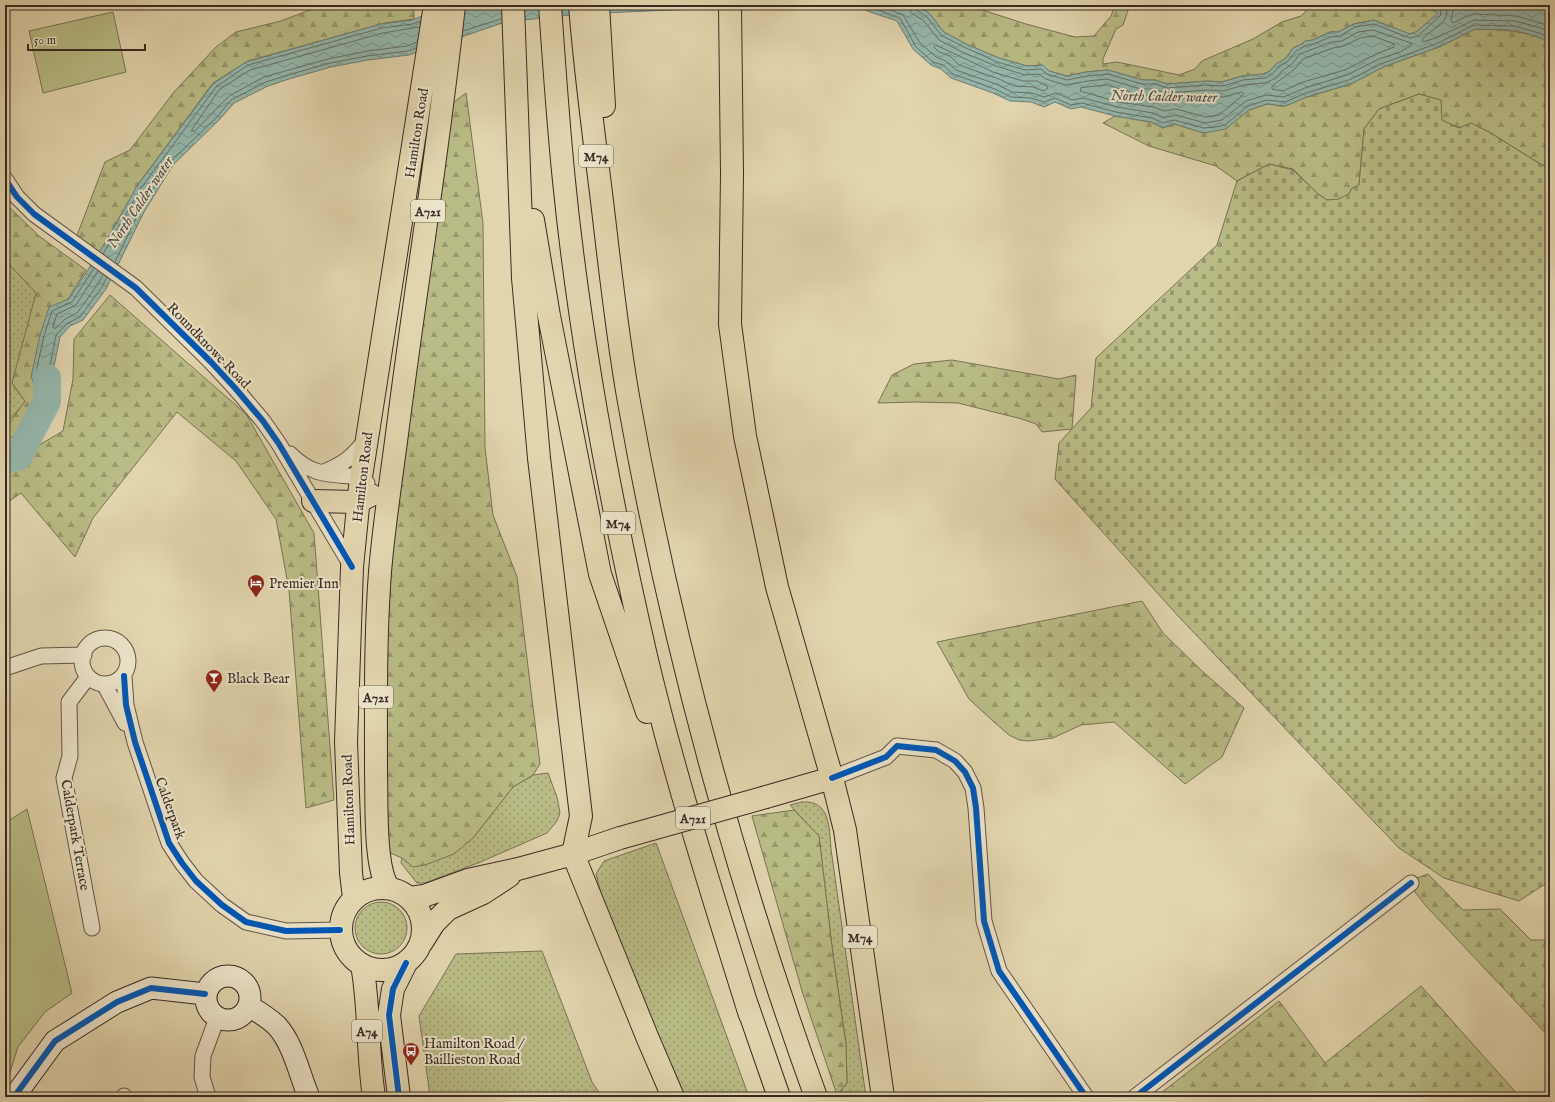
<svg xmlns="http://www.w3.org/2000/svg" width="1555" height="1102" viewBox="0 0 1555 1102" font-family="'IM FELL English',serif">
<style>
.grass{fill:url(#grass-dots);stroke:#787354}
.forest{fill:url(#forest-firs);stroke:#787354}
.cemetery{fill:url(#cemetery-stones);stroke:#787354}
.park{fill:#b9bc86;stroke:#787354}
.water{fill:url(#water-waves);stroke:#6f7f76}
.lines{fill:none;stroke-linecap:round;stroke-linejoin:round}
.shore{stroke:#667168;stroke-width:1}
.river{stroke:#95b8ad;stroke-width:28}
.street-casing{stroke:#625546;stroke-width:17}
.secondary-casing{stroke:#372a23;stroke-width:23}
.primary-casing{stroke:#372a23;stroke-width:24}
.highway-casing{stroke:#372a23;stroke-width:24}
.street{stroke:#ece4ca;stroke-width:15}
.secondary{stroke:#ece4ca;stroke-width:21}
.primary{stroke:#e2d5ae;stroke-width:22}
.highway{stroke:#e2d5ae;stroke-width:22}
.primary-bridge-casing{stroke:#372a23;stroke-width:24;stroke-linecap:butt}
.primary-bridge{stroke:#e2d5ae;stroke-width:22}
.cycleway-casing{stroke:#ece4ca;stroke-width:8}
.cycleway{stroke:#0057b8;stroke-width:6}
.labels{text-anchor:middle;stroke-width:4;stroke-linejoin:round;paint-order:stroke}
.shield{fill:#ece4ca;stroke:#6d6255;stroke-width:1}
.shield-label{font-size:13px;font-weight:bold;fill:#372a23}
.street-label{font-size:14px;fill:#372a23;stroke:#ece4ca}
.poi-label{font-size:14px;fill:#372a23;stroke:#ece4ca;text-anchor:start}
.water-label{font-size:15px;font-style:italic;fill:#4e4e46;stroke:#ece4ca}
</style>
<defs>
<pattern id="grass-dots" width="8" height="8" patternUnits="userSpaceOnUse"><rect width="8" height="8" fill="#b9bc86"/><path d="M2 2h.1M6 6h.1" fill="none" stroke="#97996d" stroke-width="1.8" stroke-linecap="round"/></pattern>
<pattern id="forest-firs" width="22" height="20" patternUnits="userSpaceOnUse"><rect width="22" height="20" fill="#b9bc86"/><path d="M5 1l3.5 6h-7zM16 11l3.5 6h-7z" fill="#97996d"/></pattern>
<pattern id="cemetery-stones" width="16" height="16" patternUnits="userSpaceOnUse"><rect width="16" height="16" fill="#b9bc86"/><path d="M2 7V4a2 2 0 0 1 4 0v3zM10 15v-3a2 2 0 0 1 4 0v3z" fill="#97996d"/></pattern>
<pattern id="water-waves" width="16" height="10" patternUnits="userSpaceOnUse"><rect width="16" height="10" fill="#95b8ad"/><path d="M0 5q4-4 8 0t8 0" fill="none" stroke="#7a968c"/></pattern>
</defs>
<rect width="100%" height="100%" fill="#e2d5ae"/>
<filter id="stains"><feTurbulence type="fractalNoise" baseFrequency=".005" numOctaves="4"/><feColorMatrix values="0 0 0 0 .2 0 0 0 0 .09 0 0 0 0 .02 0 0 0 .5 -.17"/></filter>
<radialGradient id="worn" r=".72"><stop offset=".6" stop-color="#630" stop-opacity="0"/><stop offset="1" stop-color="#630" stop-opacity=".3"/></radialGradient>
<path class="grass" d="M5 257 37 293 14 387 27 401 5 424Z
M548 773 557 797 560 813 557 821 547 833 478 863 425 883H417L401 863 402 858 473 838 513 787 533 775Z
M802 802C831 800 829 829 831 849L866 1097H837V1095L847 1083 846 1044 833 955 819 837 790 805Z
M656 843 749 1097H682L601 894 596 874 604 861Z
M355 928a26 26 0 1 1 52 0a26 26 0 1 1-52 0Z
M542 951 592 1082 602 1097H421L430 1096 419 1016 456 954Z"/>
<path class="forest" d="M323 5H414V19L385 23 248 61 213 83 139 183 98 255 76 238 105 162 130 150 174 92 216 47 236 32 281 21Z
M915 5H967L1026 24 1075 37 1094 36 1111 16 1115 5H1130L1123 25 1116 29 1103 59V64L1117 62 1179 75 1195 69 1202 61 1253 39 1282 22 1301 16 1306 11 1309 5H1421L1439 13 1416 32 1409 34 1374 20 1354 24 1338 32H1330L1313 40 1305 41 1302 44 1293 48 1286 58 1276 64 1270 71 1263 74 1242 76 1222 82 1207 81 1167 84 1155 80H1143L1108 70 1086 72 1067 76 1049 71 1042 65 1027 66 999 58 966 44 944 32 929 13Z
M1475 29C1503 30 1524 30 1550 42V170L1489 132 1471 124 1459 128 1442 120 1423 96 1419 94 1379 109 1364 129 1359 185 1351 189 1350 193 1339 200H1327L1318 194 1293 169 1269 164 1237 181 1216 166 1149 146 1103 123 1115 116 1151 122 1163 128 1174 124 1204 133 1249 110 1267 104 1285 106 1307 97 1351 84 1383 67 1439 47Z
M466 93 483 223 485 448 493 515 517 577 540 764 533 775 513 787 473 838 454 854 425 865 413 867 402 858 388 852 385 603 443 133 454 102Z
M5 203 39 236 86 270 68 299 50 308 32 378 37 393 36 420 5 442V429L25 401 12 383 36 293 5 260Z
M110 295 246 414 314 533 334 800 306 808 289 590 276 519 236 461 177 412 93 518 75 557 21 493 5 504V465L63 431 73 379 74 339Z
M952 360 1059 379 1076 375 1072 429 1042 432 1036 424 1022 419 958 403 917 402 878 403 892 375 914 364Z
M1142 601 1163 633 1202 671 1244 708 1222 757 1185 784 1114 722 1081 725 1053 738 1029 741 1019 740 1009 735 994 722 969 699 937 642Z
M794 810 819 836 833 955 846 1044 847 1083 837 1095 802 991 752 816Z
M1428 874 1463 910 1500 909 1531 940H1550V1038L1426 906 1412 888 1417 878Z
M1421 986 1520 1097H1156L1279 1001 1325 1063Z"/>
<path class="cemetery" d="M1419 94 1441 100 1442 120 1459 128 1471 123 1489 132 1550 170V881L1519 901 1444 878 1399 848 1179 617 1055 479 1059 443 1091 408 1096 358 1217 245 1237 181 1269 164 1293 170 1318 194 1327 200 1339 199 1350 193 1351 189 1359 185 1364 129 1379 109Z"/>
<path class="park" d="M113 12 126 72 43 93 29 31Z
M27 809 72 993 45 1012 18 1047 5 1088V823Z"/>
<path class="water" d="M450 5H784L580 14 505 22 409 55 368 60 331 67 289 79 268 86 234 103 220 119 173 165 144 212 106 289 83 320 70 326 60 337 53 371 57 401 36 417 37 389 31 377 40 335 49 307 69 299 107 240 137 186 213 84 246 62 381 24 412 20Z
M855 5H915L929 13 944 32 966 44 999 58 1027 66 1043 65 1049 71 1067 76 1086 72 1108 70 1143 80H1155L1167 84 1207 81 1222 82 1242 76 1263 74 1270 71 1276 64 1286 58 1293 48 1302 44 1305 41 1313 40 1330 32H1338L1354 24 1374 20 1410 34 1416 32 1438 13 1421 5H1550V42L1538 37 1514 30 1475 29 1439 47 1383 67 1351 84 1307 97 1285 106 1267 104 1249 110 1226 129 1204 133 1174 124 1163 128 1151 122 1115 116 1081 107 1071 109 1055 102 1044 107 1031 102 1010 101 993 93 951 78 941 69 931 65 913 49 897 21 870 12Z"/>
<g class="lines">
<path class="shore" d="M865 5 900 18 916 47 933 62 943 65 953 74 995 89 1011 97 1031 98 1044 102 1055 98 1071 105 1082 103 1116 112 1152 118 1163 123 1174 120 1204 128 1216 127 1225 125 1248 106 1267 100 1285 102 1306 93 1349 80 1381 64 1438 43 1474 25 1514 26 1539 33 1550 38
M877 5 903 15 920 43 936 57 946 61 956 70 996 84 1012 92 1032 93 1044 97 1056 93 1072 100 1083 98 1117 107 1153 113 1163 118 1176 115 1205 123 1222 120 1246 101 1266 95 1284 97 1305 88 1347 75 1379 59 1400 52 1412 45 1411 43 1373 30 1358 32 1342 41 1331 42 1300 54 1292 64 1282 71 1276 78 1265 83 1244 85 1223 91 1207 90 1166 93 1154 89H1141L1107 79 1088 81 1065 85 1046 79 1039 74 1025 75 996 66 962 52 939 40 923 20 911 13 909 5
M914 5 915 9 927 17 941 35 964 47 997 62 1025 70 1041 69 1047 74 1067 80 1087 76 1108 74 1142 84H1155L1167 88 1207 85 1223 86 1243 80 1265 78 1272 74 1279 67 1288 61 1296 51 1307 45 1314 44 1330 37 1340 36 1355 27 1374 24 1410 38 1418 36 1441 15 1440 9 1431 5
M1443 5 1447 11C1447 25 1429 30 1422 40L1423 42 1436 38 1474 20 1515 21 1541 28 1550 32
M1451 5 1453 12 1451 21 1453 23 1469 15 1476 14 1517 16 1550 26
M610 9 698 5
M463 31 501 19
M1373 36 1394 44V47L1376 54 1345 70 1303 82 1283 91 1272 89V86L1295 69 1303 59 1333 48 1344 46 1360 38Z
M417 42 407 46 367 51 328 59 264 77 229 96 195 131H191L219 90 250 70 383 33 419 27
M936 45 993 72 1023 81H1037L1047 86 1048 88 1044 91 1033 87 1014 86 999 79 959 65 950 56 939 52 934 47Z
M1107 85 1139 95H1153L1166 99 1207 96 1223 97 1242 92 1244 94 1219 115 1206 117 1176 109 1164 111 1154 107 1118 102 1080 91 1081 88Z
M103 254 141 188 216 87 248 65 382 28 413 24 420 21
M115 262 140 210 169 163 217 117 231 100 266 82 288 75 330 63 367 56 408 51 416 48
M94 268 72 302 52 311 44 336 35 376 41 388V406H43L53 399 49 371 56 335 68 323 80 317 102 287 107 277
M98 271 76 305 57 314 53 326V328H56L65 319 77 313 98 284 103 275"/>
<path class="river" d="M5 459 18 457 47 401V378"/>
<defs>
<path id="street" d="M5 179 17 197 34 214 136 288 211 362 235 388 263 421 279 444 352 567
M290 454C313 477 331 474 361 477L367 483
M324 472C345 463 351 458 366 440
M82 661a23 23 0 1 1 46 0a23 23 0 1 1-46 0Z
M5 668 41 656 84 655
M124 676 126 705 135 742 169 843 182 863 196 881 222 905 246 922 286 931 340 930
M88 677 69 702 70 756 64 778 92 928
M104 684 125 723
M832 778 886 757 897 746 936 750 955 761 965 772 973 788 976 808 984 921 999 971 1086 1097
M124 1097V1096
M208 1097 202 1077 203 1056 217 1018
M1135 1097 1411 883"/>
<path id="secondary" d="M206 998a22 22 0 1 1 44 0a22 22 0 1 1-44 0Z
M249 1006C259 1012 269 1018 277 1026 294 1045 299 1074 309 1097
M14 1097 55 1041 117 1002 151 988 205 994"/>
<path id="primary" d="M313 501 358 502 371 495
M766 797 832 778
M388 887C374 866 377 800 376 773 376 706 375 638 380 572 384 523 392 474 398 426 416 285 439 146 454 5
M341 929a41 41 0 1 1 82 0a41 41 0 1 1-82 0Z
M354 898 351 873 346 742 352 567 361 477 435 5
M410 898 424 896 468 880 518 869 573 854 620 838
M422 942 434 923 448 909 483 893 509 876
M362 965C370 1008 367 1053 374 1097
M399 1097 389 1015 393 989 406 963"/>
<path id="highway" d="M513 5 523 278 539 458 581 816 573 854 648 1039 673 1097
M550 5C554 64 558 122 564 181 580 341 610 500 646 656 675 778 713 897 750 1015
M580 5C585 71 594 136 602 201 610 268 617 335 629 402 671 638 734 871 816 1097
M598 5 604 106
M730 5 732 174 730 324 745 436 777 587 832 778 845 830 883 1097
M533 220 549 316 600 574 647 712
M746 1002 779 1097"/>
</defs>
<use href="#street" class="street-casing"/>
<use href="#secondary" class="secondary-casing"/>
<use href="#primary" class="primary-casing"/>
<use href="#highway" class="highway-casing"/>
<use href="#street" class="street"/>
<use href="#secondary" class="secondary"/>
<use href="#primary" class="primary"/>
<use href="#highway" class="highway"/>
<defs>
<path id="primary-bridge" d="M620 838 766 797"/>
</defs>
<use href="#primary-bridge" class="primary-bridge-casing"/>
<use href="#primary-bridge" class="primary-bridge"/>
<defs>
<path id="cycleway" d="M5 179 17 197 34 214 136 288 211 362 235 388 263 421 279 444 352 567
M124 676 126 705 135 742 169 843 182 863 196 881 222 905 246 922 286 931 340 930
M832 778 886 757 897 746 936 750 955 761 965 772 973 788 976 808 984 921 999 971 1086 1097
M14 1097 55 1041 117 1002 151 988 205 994
M399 1097 389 1015 393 989 406 963
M1135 1097 1411 883"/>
</defs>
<use href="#cycleway" class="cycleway-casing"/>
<use href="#cycleway" class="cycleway"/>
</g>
<defs>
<symbol id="hotel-pin" viewBox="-11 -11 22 30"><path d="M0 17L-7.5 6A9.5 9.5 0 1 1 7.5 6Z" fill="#8f2418" stroke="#ece4ca"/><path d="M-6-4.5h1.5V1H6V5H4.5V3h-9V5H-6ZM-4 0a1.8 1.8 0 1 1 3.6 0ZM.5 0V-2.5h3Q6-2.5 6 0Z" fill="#fff"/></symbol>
<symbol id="bar-pin" viewBox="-11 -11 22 30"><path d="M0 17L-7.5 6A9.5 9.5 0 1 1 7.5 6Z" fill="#8f2418" stroke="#ece4ca"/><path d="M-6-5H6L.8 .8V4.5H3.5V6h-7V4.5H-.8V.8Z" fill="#fff"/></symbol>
<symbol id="bus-pin" viewBox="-11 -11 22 30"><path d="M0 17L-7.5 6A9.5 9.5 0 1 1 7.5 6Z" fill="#8f2418" stroke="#ece4ca"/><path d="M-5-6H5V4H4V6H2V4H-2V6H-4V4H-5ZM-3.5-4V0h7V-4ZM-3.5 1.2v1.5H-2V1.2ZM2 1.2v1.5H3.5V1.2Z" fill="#fff"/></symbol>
</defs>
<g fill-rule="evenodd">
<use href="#hotel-pin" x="246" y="573" width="20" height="27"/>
<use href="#bar-pin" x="204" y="668" width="20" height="27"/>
<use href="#bus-pin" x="401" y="1041" width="20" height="27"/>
</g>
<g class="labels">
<g class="shield">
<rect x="579" y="145" width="34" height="22" rx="3"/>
<rect x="411" y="200" width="34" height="22" rx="3"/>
<rect x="601" y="512" width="34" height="22" rx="3"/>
<rect x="359" y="686" width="34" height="22" rx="3"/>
<rect x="676" y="807" width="34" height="22" rx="3"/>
<rect x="843" y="926" width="34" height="22" rx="3"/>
<rect x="352" y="1020" width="30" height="22" rx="3"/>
</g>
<g class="shield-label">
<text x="596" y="161">M74</text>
<text x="428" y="216">A721</text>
<text x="618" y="528">M74</text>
<text x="376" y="702">A721</text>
<text x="693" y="823">A721</text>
<text x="860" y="942">M74</text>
<text x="367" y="1036">A74</text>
</g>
<g class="street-label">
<text transform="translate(416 133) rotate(-81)" y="5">Hamilton Road</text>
<text transform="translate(209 345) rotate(46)" y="5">Roundknowe Road</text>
<text transform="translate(362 477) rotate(-83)" y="5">Hamilton Road</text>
<text transform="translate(348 800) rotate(-92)" y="5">Hamilton Road</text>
<text transform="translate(171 808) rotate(70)" y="5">Calderpark</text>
<text transform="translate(76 835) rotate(80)" y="5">Calderpark Terrace</text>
</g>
<g class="poi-label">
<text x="269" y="588">Premier Inn</text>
<text x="227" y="683">Black Bear</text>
<text x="424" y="1048">Hamilton Road /<tspan x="424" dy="16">Baillieston Road</tspan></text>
</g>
<g class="water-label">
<text transform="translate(1164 96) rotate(1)" y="5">North Calder water</text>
<text transform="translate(140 202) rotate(-56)" y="5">North Calder water</text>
</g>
</g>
<rect width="1555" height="1102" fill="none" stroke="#e2d5ae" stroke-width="20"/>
<rect x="6" y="6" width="1543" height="1090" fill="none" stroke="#372a23" stroke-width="2"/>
<rect x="10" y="10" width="1535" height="1082" fill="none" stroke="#372a23"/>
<path d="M28 44v6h117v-6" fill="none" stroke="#372a23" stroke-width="2"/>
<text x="34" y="44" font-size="12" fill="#372a23" stroke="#ece4ca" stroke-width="3" paint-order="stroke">50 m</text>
<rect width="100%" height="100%" filter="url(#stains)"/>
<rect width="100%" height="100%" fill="url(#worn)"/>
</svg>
